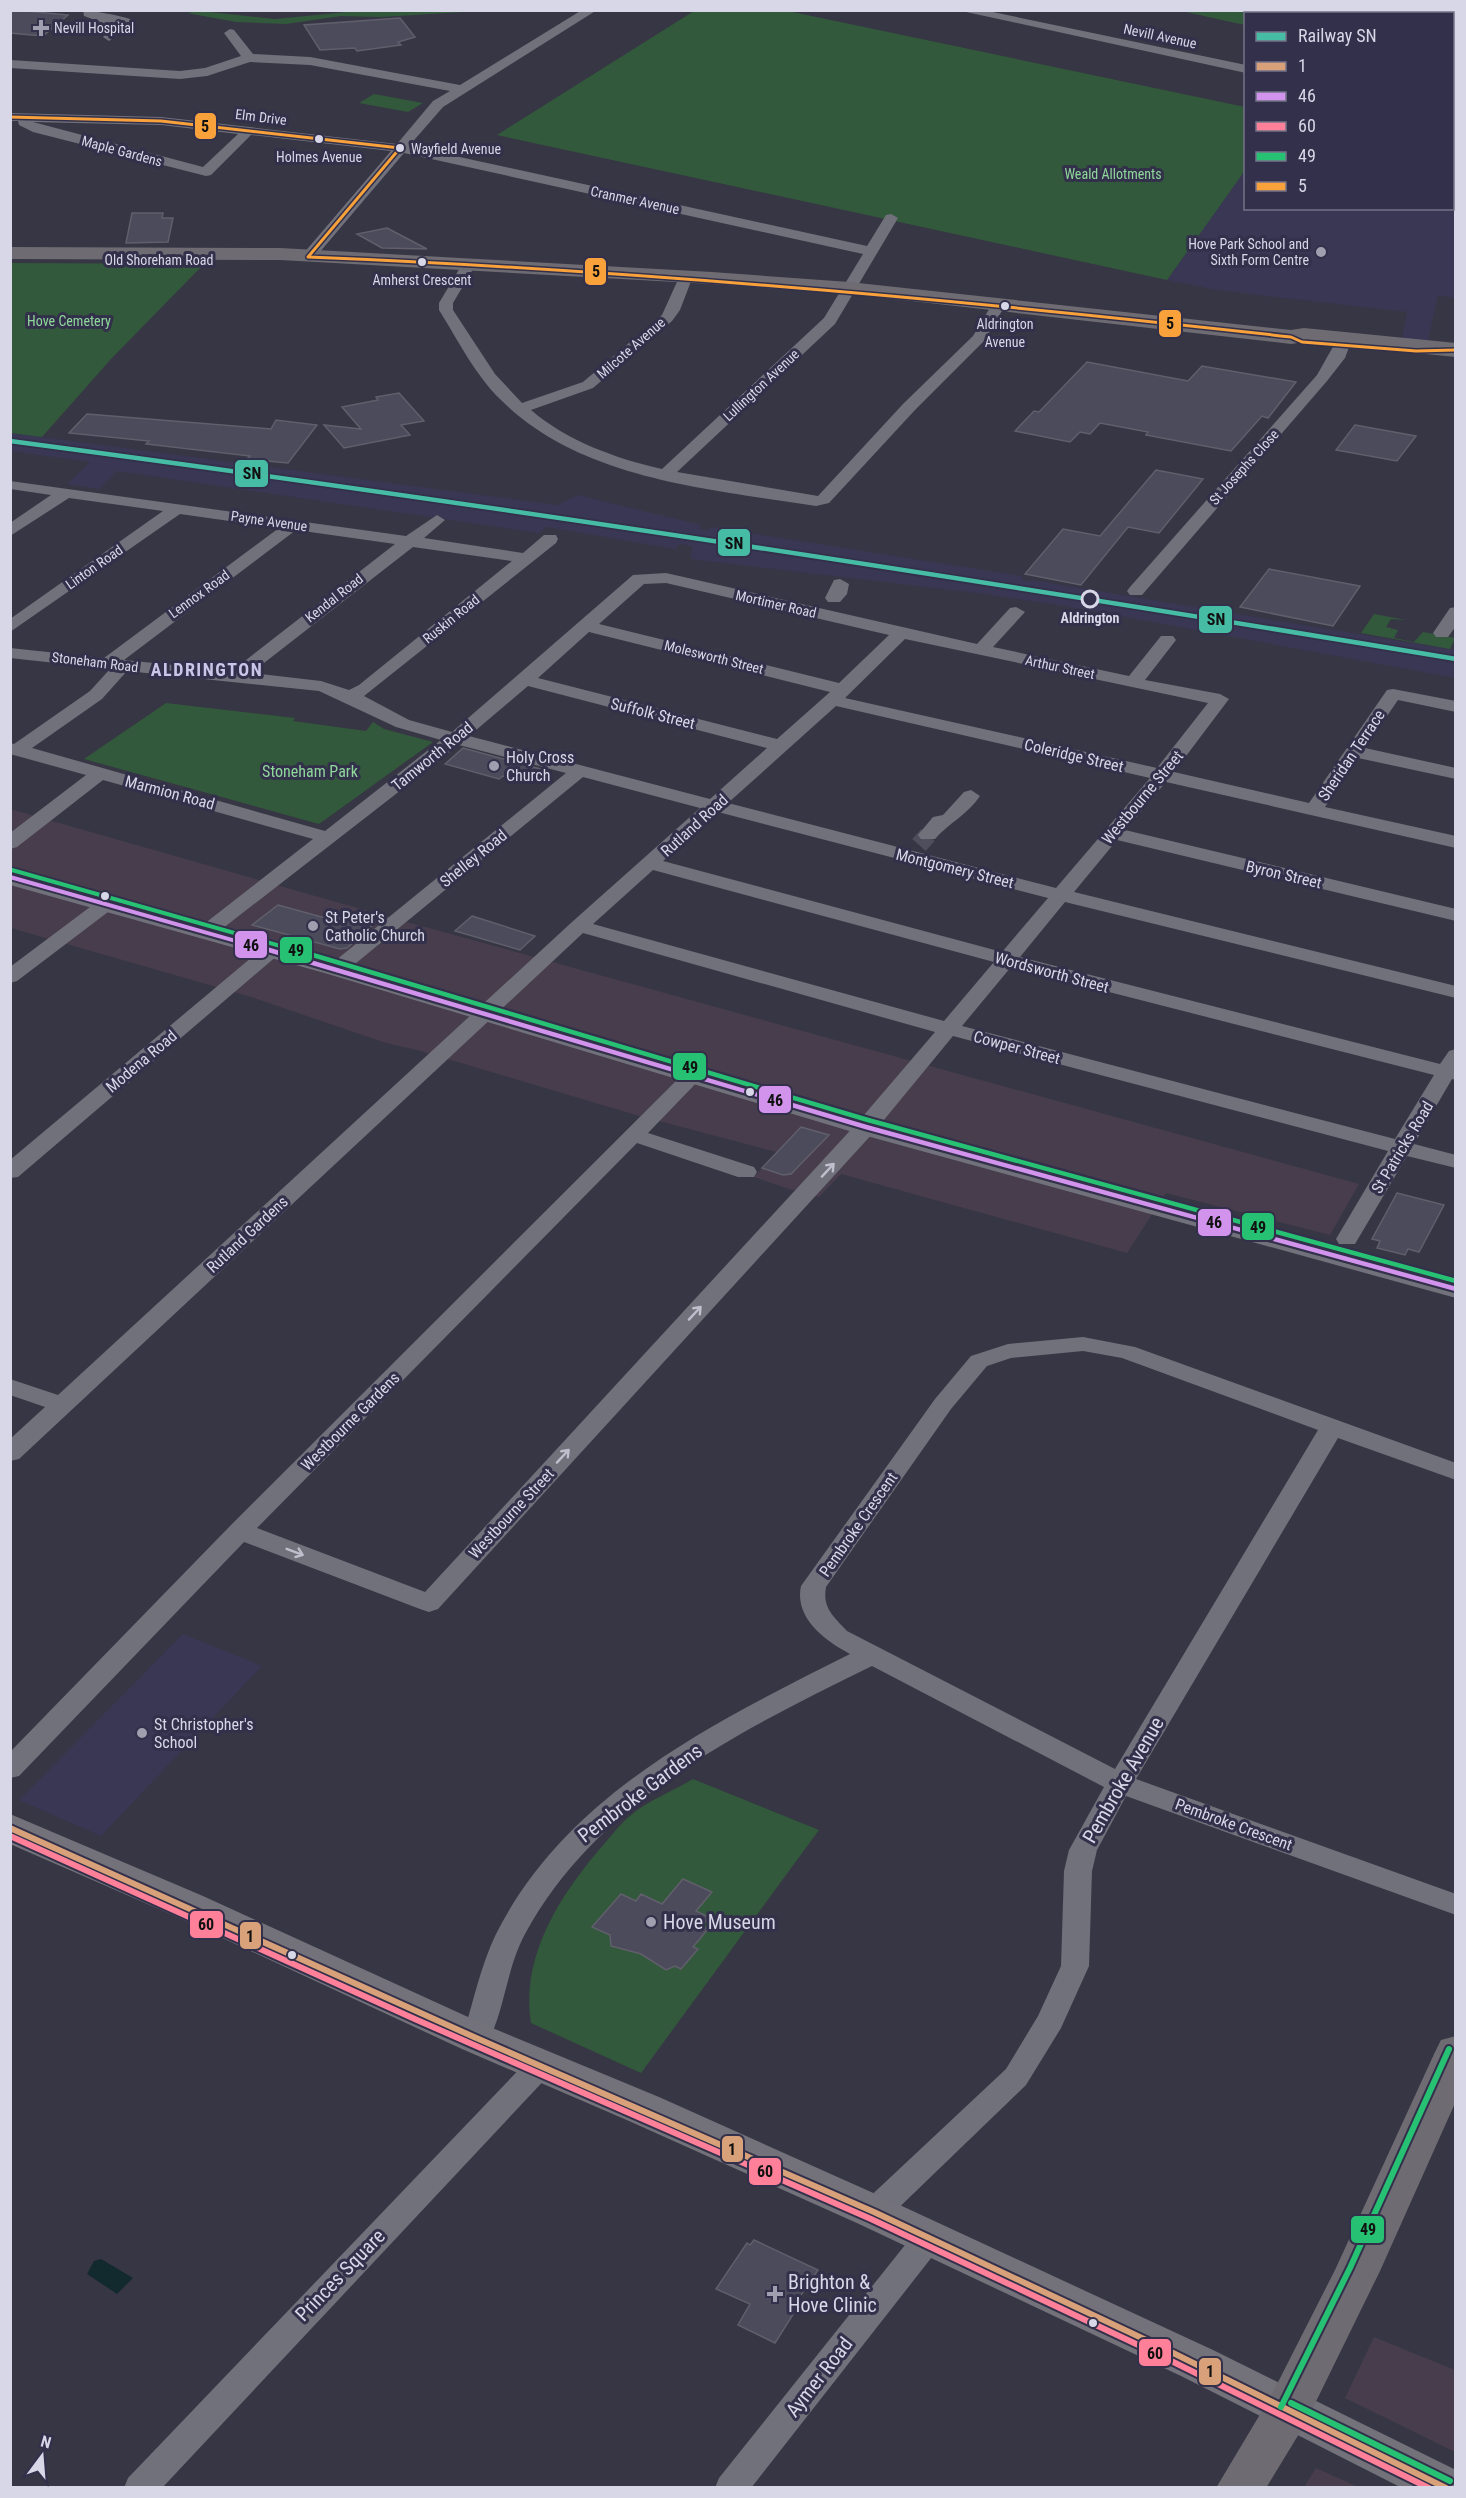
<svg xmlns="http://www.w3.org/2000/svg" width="1466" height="2498" viewBox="0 0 1466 2498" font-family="'Roboto Condensed',sans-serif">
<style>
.commercial{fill:#473d4c}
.built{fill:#3a3755}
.green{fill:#32593b}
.water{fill:#12292e}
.building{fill:#4c4b5b;stroke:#605f6b;stroke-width:1.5}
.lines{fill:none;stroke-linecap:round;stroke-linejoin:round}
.minor-tunnel{stroke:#4f4e5d;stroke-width:18;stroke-dasharray:18 9;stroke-linecap:butt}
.minor{fill:#71717b;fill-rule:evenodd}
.tertiary{fill:#71717b;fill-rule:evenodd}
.secondary{fill:#73727a;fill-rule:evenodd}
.primary{fill:#6e6c72;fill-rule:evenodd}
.bus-1-casing{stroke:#32304a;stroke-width:10}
.bus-2-far1-casing{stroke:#32304a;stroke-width:8}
.bus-2-casing{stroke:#32304a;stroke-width:9}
.bus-3-casing{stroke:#32304a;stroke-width:10}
.bus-4-far2-casing{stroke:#32304a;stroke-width:8}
.bus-4-far1-casing{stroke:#32304a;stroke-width:9}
.bus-4-casing{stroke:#32304a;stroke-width:10}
.bus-5-casing{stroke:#32304a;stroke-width:6}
.bus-1{stroke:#d9a179;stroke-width:6}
.bus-2-far1{stroke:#d193ec;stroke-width:4}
.bus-2{stroke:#d193ec;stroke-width:4.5}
.bus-3{stroke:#ff8098;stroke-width:6}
.bus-4-far2{stroke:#26c172;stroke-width:4}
.bus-4-far1{stroke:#26c172;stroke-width:4.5}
.bus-4{stroke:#26c172;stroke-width:6}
.bus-5{stroke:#f9a23c;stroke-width:3}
.rail-1-casing{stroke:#32304a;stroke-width:8}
.rail-1{stroke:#46bca5;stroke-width:4.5}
.oneway{stroke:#bebecd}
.poi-dot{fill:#9f9faf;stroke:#32304a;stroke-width:2}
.bus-dot{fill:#d7d7e8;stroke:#32304a;stroke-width:2}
.stop-dot{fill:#32304a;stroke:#d7d7e8;stroke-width:3}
.labels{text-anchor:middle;stroke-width:6;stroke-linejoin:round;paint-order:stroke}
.far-poi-label{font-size:14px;fill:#d7d7e8;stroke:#32304a;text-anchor:start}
.far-street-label{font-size:14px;fill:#d7d7e8;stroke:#32304a}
.bus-label{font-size:14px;fill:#d7d7e8;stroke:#32304a}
.far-park-label{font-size:14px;fill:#8fd79a;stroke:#32304a}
.far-stop-label{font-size:14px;font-weight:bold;fill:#d7d7e8;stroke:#32304a}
.street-label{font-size:16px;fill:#d7d7e8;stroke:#32304a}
.poi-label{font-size:16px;fill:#d7d7e8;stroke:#32304a;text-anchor:start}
.park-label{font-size:16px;fill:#8fd79a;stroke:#32304a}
.far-district-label{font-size:18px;font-weight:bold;letter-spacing:1.5px;fill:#c9c7e9;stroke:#32304a}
.near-street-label{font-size:20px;fill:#d7d7e8;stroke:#32304a}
.near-poi-label{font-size:20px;fill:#d7d7e8;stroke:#32304a;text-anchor:start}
.line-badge{stroke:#32304a;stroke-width:2}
.pale-badge-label{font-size:16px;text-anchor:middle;font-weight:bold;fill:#111}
</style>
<rect width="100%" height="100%" fill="#373644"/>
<path class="commercial" d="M10 809 407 922 1359 1184 1330 1235 1166 1193 1127 1253 841 1174 819 1197 789 1189 754 1177 776 1152 636 1115 417 1050 386 1043 251 997 11 928Z
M1374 2337 1455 2370V2452L1345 2398Z
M1316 2468 1358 2487H1304Z"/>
<path class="built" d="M1453 147H1455V298L1438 295 1428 341 1402 339 1407 312 1216 290 1167 280 1245 169 1246 208H1452Z
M11 433 557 505 578 495 701 525 699 529 708 530 712 527 1021 576 1026 582 1032 580 1455 650V678L1077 608 985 594 691 559 692 546 680 544 675 549 546 527 539 533 117 471 99 489 67 484 90 462 11 451Z
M183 1634 262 1666 101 1836 19 1800Z"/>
<path class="green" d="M367 10 481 11 380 17 341 16 286 24 236 22 187 13 201 11 275 19Z
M783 10 1245 107 1246 169 1167 280 497 135 694 11Z
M1181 11H1455V70L1453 69 1452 14H1246L1245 25Z
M374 94 423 103 408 112 359 103Z
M11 263 204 264 111 359 42 437 11 433Z
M1374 614 1406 620 1391 619 1386 627 1398 630 1394 638 1414 642 1423 632 1455 638 1450 649 1361 633Z
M166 703 295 718 293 721 366 731 373 722 384 729 433 742 319 824 84 759Z
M693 1779 819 1830 641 2073 531 2023C520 1955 562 1892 605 1843 613 1834 621 1823 630 1816 647 1801 673 1791 693 1779Z"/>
<path class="water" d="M101 2259 133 2278 117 2294 87 2274 94 2261Z"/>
<path class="building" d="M10 10H16L68 15 43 36 10 33Z
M400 18 415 37 398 42 401 45 357 51 355 48 320 50 304 25Z
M132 213H163L162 218H173L168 242 126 243Z
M387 228 427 249 382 248 357 234Z
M1087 362 1188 381 1202 366 1296 382 1268 418 1262 416 1231 451 1146 435 1148 432 1100 423 1090 434 1080 432 1070 442 1015 431 1034 411 1039 412Z
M399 393 424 421 401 425 410 435 344 448 324 425 361 429 342 407 378 400 376 397Z
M87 414 271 429 276 420 317 425 288 463 247 459 250 456 146 444 149 441 69 433Z
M1355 425 1416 436 1397 461 1336 450Z
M1156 470 1203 479 1159 533 1128 527 1081 585 1025 574 1063 529 1100 536Z
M1269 569 1360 586 1333 626 1240 607Z
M463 748 541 769 527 782 503 776 499 779 445 764Z
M278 905 336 921 345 912 377 921 347 948 340 949 252 925Z
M472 916 535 936 520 950 455 931Z
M801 1127 829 1135 791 1174 783 1175 762 1168Z
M1397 1193 1444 1205 1419 1252 1408 1249 1405 1255 1377 1248 1380 1241 1372 1239Z
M683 1879 712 1892 696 1911 709 1917 702 1926 708 1929 693 1947 698 1949 681 1969 675 1966 666 1970 641 1954 611 1946 610 1935 592 1927 621 1894 636 1901 641 1894 662 1904Z
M754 2240 818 2270 795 2304 799 2305 775 2343 738 2325 750 2304 716 2289 747 2243 750 2245Z"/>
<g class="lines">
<path class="minor-tunnel" d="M919 845 928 835"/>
<path class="minor" d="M83 10C89 10 130 17 134 21L109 41 103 37 117 24 103 23 84 16Z
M582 10H597L443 107 409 146 867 246 886 215 891 214 898 218 835 324 677 472 818 496 903 404 973 336 994 301H1004L1006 304 984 341 915 410 829 503 816 506C710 489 581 480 501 400 475 375 458 340 439 310V303L464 261H474L476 264 453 303V310L495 374 522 403 583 382 662 315 681 273H691L693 276 680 310 672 321 593 388 531 410C567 441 617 459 662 469L824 318 863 254 404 153 313 260H303L301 257 303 254 391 151 251 135 211 175 206 176 33 132 19 125 18 121H10V113L161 117 397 144 433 101 450 91 310 65 250 62 207 76 180 79 10 68V60L180 71 205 68 241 56 224 33 230 29 234 30 253 54 310 57 460 85ZM33 122 161 125 238 134 203 167Z
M957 10H983L1246 65V73Z
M1452 107 1456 108V116L1452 115Z
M1344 334 1352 339 1345 358 1327 381 1142 595H1130L1127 591 1130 587 1317 375C1323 366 1337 336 1344 334Z
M10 481 406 536 437 515 445 520 424 538 523 553 544 535H556L558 539 556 543 364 696 409 720 452 732 633 575 666 573 977 644 1010 608 1016 607 1025 612 993 647 1129 676 1161 636H1173L1176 640 1145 680 1220 694 1229 699 1174 772 1309 803 1387 690 1393 689 1456 701V712L1398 700 1365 748 1456 768V779L1358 758 1325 807 1456 836V848L1166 782 1125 830 1456 909V921L1117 840 1074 892 1456 986V998L1065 902 1020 957 1440 1064 1449 1051 1456 1049V1080L1452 1079 1414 1144 1456 1155V1168L1407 1156 1355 1244H1339L1336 1239 1388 1151 953 1036 874 1132 438 1609 429 1612 420 1609 244 1542 19 1776 10 1778V1752L231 1525 685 1072H699L703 1076 648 1133 754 1167 757 1172 754 1177H738L637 1143 257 1528 425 1592 858 1122 935 1032 583 933 19 1459 10 1461V1439L45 1407 10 1395V1379L58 1395 572 922 700 808 583 777 344 973H330L327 969 330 965 566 773 459 745 213 936H199L196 932 199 928 313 839 103 780 17 847 10 849V833L86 775 10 754V743L14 744 90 691 110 669 10 658V648L104 658 279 528 180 514 10 632V619L163 511 69 498 10 536V523L51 495 10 489ZM296 530 395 544 232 671 124 660ZM413 547 512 561 359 685 349 690 321 681 251 673ZM666 583 889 635 839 683 599 624 644 584ZM589 632 830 692 777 739 538 678ZM905 639 1208 703 1157 768 845 698ZM127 671 319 691 396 727 441 740 325 831 32 748 102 699ZM528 686 767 748 710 799 469 736ZM836 706 1150 778 1056 888 728 803ZM718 812 1048 898 1002 952 663 861ZM653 870 994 962 944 1021 593 924ZM1011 967 1434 1075 1395 1139 962 1026Z
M840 579 849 584 847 594 840 602H828L825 598 834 580Z
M1456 607V626L1448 637H1436L1433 633 1450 608Z
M971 790 980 796C967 815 949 823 935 839H921L918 835 933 817 943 815 964 792Z
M105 899 115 905 112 909 17 981 10 983V967L98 901Z
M271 945 278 947 281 951 278 955 18 1177 10 1178V1160L264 947Z
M1083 1337 1135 1347 1456 1463V1480L1338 1438 1136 1779 1456 1894V1915L1126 1796 1097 1850 1092 1871 1089 1966 1061 2028 1026 2085 885 2221 874 2224 863 2221 859 2212 863 2203 1006 2069 1038 2016 1061 1966 1064 1871 1069 1850 1104 1787 872 1666C740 1731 598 1800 525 1934 506 1969 505 2011 486 2046L476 2049 466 2046 462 2038C473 2004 480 1967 496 1934 567 1793 715 1722 850 1654 825 1641 794 1618 801 1586L935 1399 971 1356 1008 1344ZM1083 1351 1122 1358 1318 1430 1115 1769 847 1631C834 1617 822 1608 826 1587L951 1409 987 1366 1011 1358Z
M541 2054 551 2057 556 2065 551 2073 162 2488H124L128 2478 531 2057Z
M928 2226 939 2230 943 2239 939 2248 751 2488H715L719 2478 917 2230Z"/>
<path class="tertiary" d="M10 870 346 964 876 1121 1456 1280V1298L856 1133 328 974 10 885Z"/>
<path class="secondary" d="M10 1814 203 1896 490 2027 659 2097 889 2200 1213 2350 1456 2470V2488H1402L1181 2376 859 2224 629 2121 462 2049 175 1916 10 1844Z"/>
<path class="primary" d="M10 247 280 248 712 272 849 282 1291 330 1304 328 1456 343V357L1304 342 1291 344 849 294 712 284 280 260 10 259Z
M1456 2036V2101L1380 2271 1305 2424 1266 2488H1216L1271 2396 1335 2270 1435 2052 1441 2040Z"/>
<defs>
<path id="bus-1" d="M10 1828 474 2037 874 2212 1161 2347 1446 2488"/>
<path id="bus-2-far1" d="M10 877 264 949"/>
<path id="bus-2" d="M259 947 866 1127 1456 1289"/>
<path id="bus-3" d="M10 1836 417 2020 871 2219 1151 2351 1429 2488"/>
<path id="bus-4-far2" d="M12 870 291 949"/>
<path id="bus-4-far1" d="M286 947 868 1120 1456 1281"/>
<path id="bus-4" d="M1291 2403 1450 2481
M1281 2407 1350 2268 1449 2049"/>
<path id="bus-5" d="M10 117 161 121 400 148
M308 257C637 270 964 300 1291 337L1302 342 1416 351 1456 350
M308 257 400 148"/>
</defs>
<use href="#bus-1" class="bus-1-casing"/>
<use href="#bus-2-far1" class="bus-2-far1-casing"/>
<use href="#bus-2" class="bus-2-casing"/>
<use href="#bus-3" class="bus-3-casing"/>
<use href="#bus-4-far2" class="bus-4-far2-casing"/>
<use href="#bus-4-far1" class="bus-4-far1-casing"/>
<use href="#bus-4" class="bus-4-casing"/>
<use href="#bus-5" class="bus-5-casing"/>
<use href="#bus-1" class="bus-1"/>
<use href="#bus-2-far1" class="bus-2-far1"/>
<use href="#bus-2" class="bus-2"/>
<use href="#bus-3" class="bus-3"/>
<use href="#bus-4-far2" class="bus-4-far2"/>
<use href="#bus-4-far1" class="bus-4-far1"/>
<use href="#bus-4" class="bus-4"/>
<use href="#bus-5" class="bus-5"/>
<defs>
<path id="rail-1" d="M10 441C493 505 975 579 1456 659"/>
</defs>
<use href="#rail-1" class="rail-1-casing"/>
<use href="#rail-1" class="rail-1"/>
</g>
<defs><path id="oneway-shaft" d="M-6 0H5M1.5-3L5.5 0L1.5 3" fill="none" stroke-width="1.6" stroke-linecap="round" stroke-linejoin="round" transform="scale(1.5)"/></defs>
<g class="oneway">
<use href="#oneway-shaft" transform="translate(828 1170) rotate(-47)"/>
<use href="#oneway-shaft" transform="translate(695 1313) rotate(-47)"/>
<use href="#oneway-shaft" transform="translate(563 1456) rotate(-47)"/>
<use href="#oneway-shaft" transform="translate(295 1552) rotate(21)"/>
</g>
<g class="poi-dot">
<path d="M38 19h6v6h6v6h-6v6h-6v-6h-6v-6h6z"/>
<circle cx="1321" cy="252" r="6"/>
<circle cx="494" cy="766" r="6"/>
<circle cx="313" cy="926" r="6"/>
<circle cx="142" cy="1733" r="6"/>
<circle cx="651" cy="1922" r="6"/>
<path d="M772 2285h6v6h6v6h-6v6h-6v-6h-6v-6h6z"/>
</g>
<g class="bus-dot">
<circle cx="319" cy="139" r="5"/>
<circle cx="400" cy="148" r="5"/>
<circle cx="422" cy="262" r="5"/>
<circle cx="1005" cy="306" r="5"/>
<circle cx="105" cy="896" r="5"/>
<circle cx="750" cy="1092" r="5"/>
<circle cx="292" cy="1955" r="5"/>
<circle cx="1093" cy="2323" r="5"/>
</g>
<circle class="stop-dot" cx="1090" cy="599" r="8"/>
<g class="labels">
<g class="far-poi-label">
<text x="54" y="33">Nevill Hospital</text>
<text x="1309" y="249" text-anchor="end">Hove Park School and<tspan x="1309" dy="16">Sixth Form Centre</tspan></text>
</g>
<g class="far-street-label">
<text transform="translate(1160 36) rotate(12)" y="5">Nevill Avenue</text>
<text transform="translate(261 117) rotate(7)" y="5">Elm Drive</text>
<text transform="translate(122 151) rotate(15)" y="5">Maple Gardens</text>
<text transform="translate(635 200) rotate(12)" y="5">Cranmer Avenue</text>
<text x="159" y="265">Old Shoreham Road</text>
<text transform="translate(631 348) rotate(-41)" y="5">Milcote Avenue</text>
<text transform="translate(761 385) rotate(-43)" y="5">Lullington Avenue</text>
<text transform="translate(1244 467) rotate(-48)" y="5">St Josephs Close</text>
<text transform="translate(269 521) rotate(8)" y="5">Payne Avenue</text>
<text transform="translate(94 567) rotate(-35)" y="5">Linton Road</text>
<text transform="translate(199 594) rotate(-36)" y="5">Lennox Road</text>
<text transform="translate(334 598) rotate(-38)" y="5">Kendal Road</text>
<text transform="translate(776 604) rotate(13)" y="5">Mortimer Road</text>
<text transform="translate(451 619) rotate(-39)" y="5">Ruskin Road</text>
<text transform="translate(714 657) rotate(14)" y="5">Molesworth Street</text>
<text transform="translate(95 662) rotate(7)" y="5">Stoneham Road</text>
<text transform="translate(1060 667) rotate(12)" y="5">Arthur Street</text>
</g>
<g class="bus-label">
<text x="411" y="154" text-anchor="start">Wayfield Avenue</text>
<text x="319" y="162">Holmes Avenue</text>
<text x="422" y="285">Amherst Crescent</text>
<text x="1005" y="329">Aldrington<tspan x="1005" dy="18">Avenue</tspan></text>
</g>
<g class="far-park-label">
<text x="1113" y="179">Weald Allotments</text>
<text x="69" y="326">Hove Cemetery</text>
</g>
<g class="far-stop-label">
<text x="1090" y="623">Aldrington</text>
</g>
<g class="street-label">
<text transform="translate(653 713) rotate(14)" y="6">Suffolk Street</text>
<text transform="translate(1074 755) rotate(13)" y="6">Coleridge Street</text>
<text transform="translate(1351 755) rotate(-56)" y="6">Sheridan Terrace</text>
<text transform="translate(432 756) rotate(-39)" y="6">Tamworth Road</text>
<text transform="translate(170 792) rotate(15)" y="6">Marmion Road</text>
<text transform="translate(1142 797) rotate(-50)" y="6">Westbourne Street</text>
<text transform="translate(694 825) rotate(-42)" y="6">Rutland Road</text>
<text transform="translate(473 858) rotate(-39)" y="6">Shelley Road</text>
<text transform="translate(955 868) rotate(14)" y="6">Montgomery Street</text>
<text transform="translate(1284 874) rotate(13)" y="6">Byron Street</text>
<text transform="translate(1052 972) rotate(15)" y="6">Wordsworth Street</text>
<text transform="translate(1017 1047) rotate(15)" y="6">Cowper Street</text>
<text transform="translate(141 1061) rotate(-40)" y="6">Modena Road</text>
<text transform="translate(1402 1147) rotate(-59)" y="6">St Patricks Road</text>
<text transform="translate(247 1234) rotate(-43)" y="6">Rutland Gardens</text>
<text transform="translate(350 1421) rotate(-45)" y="6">Westbourne Gardens</text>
<text transform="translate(511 1513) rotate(-47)" y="6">Westbourne Street</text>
<text transform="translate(858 1524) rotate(-55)" y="6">Pembroke Crescent</text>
<text transform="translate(1234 1824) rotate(20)" y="6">Pembroke Crescent</text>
</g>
<g class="poi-label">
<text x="506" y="763">Holy Cross<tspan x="506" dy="18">Church</tspan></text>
<text x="325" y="923">St Peter's<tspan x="325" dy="18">Catholic Church</tspan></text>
<text x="154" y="1730">St Christopher's<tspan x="154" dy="18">School</tspan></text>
</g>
<g class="park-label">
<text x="310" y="777">Stoneham Park</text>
</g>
<g class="far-district-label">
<text x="207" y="676">ALDRINGTON</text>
</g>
<g class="near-street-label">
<text transform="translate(1123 1780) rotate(-60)" y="7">Pembroke Avenue</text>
<text transform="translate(640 1793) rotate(-37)" y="7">Pembroke Gardens</text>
<text transform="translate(340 2275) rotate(-46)" y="7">Princes Square</text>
<text transform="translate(819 2377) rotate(-52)" y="7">Aymer Road</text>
</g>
<g class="near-poi-label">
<text x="663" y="1929">Hove Museum</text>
<text x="788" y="2289">Brighton &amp;<tspan x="788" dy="23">Hove Clinic</tspan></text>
</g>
</g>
<g class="line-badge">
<rect x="194" y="112" width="23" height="28" rx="6" fill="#f9a23c"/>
<rect x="584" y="257" width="23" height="29" rx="6" fill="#f9a23c"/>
<rect x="1158" y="309" width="24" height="29" rx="6" fill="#f9a23c"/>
<rect x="234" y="459" width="35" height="29" rx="6" fill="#46bca5"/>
<rect x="717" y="528" width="34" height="29" rx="6" fill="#46bca5"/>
<rect x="1198" y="605" width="35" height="29" rx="6" fill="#46bca5"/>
<rect x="234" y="930" width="34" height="29" rx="6" fill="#d193ec"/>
<rect x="279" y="936" width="34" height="28" rx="6" fill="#26c172"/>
<rect x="672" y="1052" width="35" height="29" rx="6" fill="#26c172"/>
<rect x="758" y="1085" width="34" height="29" rx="6" fill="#d193ec"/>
<rect x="1197" y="1208" width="35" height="29" rx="6" fill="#d193ec"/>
<rect x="1241" y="1212" width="34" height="29" rx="6" fill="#26c172"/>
<rect x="189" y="1910" width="35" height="29" rx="6" fill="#ff8098"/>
<rect x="239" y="1921" width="23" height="29" rx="6" fill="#d9a179"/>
<rect x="721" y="2135" width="23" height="28" rx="6" fill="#d9a179"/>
<rect x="748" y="2157" width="34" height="29" rx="6" fill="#ff8098"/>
<rect x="1350" y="2215" width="35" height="29" rx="6" fill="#26c172"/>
<rect x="1138" y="2338" width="34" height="29" rx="6" fill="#ff8098"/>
<rect x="1198" y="2357" width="24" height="29" rx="6" fill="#d9a179"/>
</g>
<g class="pale-badge-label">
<text x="205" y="132">5</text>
<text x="596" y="277">5</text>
<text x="1170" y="329">5</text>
<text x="252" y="479">SN</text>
<text x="734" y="549">SN</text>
<text x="1216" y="625">SN</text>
<text x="251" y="951">46</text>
<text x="296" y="956">49</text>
<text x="690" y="1073">49</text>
<text x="775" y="1106">46</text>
<text x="1214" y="1228">46</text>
<text x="1258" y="1233">49</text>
<text x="206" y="1930">60</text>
<text x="250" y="1942">1</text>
<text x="732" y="2155">1</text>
<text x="765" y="2177">60</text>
<text x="1368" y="2235">49</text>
<text x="1155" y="2359">60</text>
<text x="1210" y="2377">1</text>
</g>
<rect width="1466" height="2498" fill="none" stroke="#d7d7e8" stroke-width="24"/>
<rect x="1244" y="12" width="210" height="198" fill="#32304a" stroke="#747389" stroke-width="1.5"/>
<rect x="1256" y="32" width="30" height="9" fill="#46bca5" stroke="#747389" stroke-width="1.5"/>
<text x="1298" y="42" font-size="18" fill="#d7d7e8">Railway SN</text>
<rect x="1256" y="62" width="30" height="9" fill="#d9a179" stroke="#747389" stroke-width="1.5"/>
<text x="1298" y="72" font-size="18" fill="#d7d7e8">1</text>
<rect x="1256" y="92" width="30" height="9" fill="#d193ec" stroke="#747389" stroke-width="1.5"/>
<text x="1298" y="102" font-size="18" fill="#d7d7e8">46</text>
<rect x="1256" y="122" width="30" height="9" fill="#ff8098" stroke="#747389" stroke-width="1.5"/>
<text x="1298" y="132" font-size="18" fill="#d7d7e8">60</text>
<rect x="1256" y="152" width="30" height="9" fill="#26c172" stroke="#747389" stroke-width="1.5"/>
<text x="1298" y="162" font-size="18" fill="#d7d7e8">49</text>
<rect x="1256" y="182" width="30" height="9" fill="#f9a23c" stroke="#747389" stroke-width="1.5"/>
<text x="1298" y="192" font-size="18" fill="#d7d7e8">5</text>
<g transform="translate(42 2456) rotate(16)" stroke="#32304a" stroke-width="4.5" paint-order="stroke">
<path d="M0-4.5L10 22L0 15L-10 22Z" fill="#d7d7e8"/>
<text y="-9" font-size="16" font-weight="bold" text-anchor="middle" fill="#d7d7e8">N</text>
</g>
</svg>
